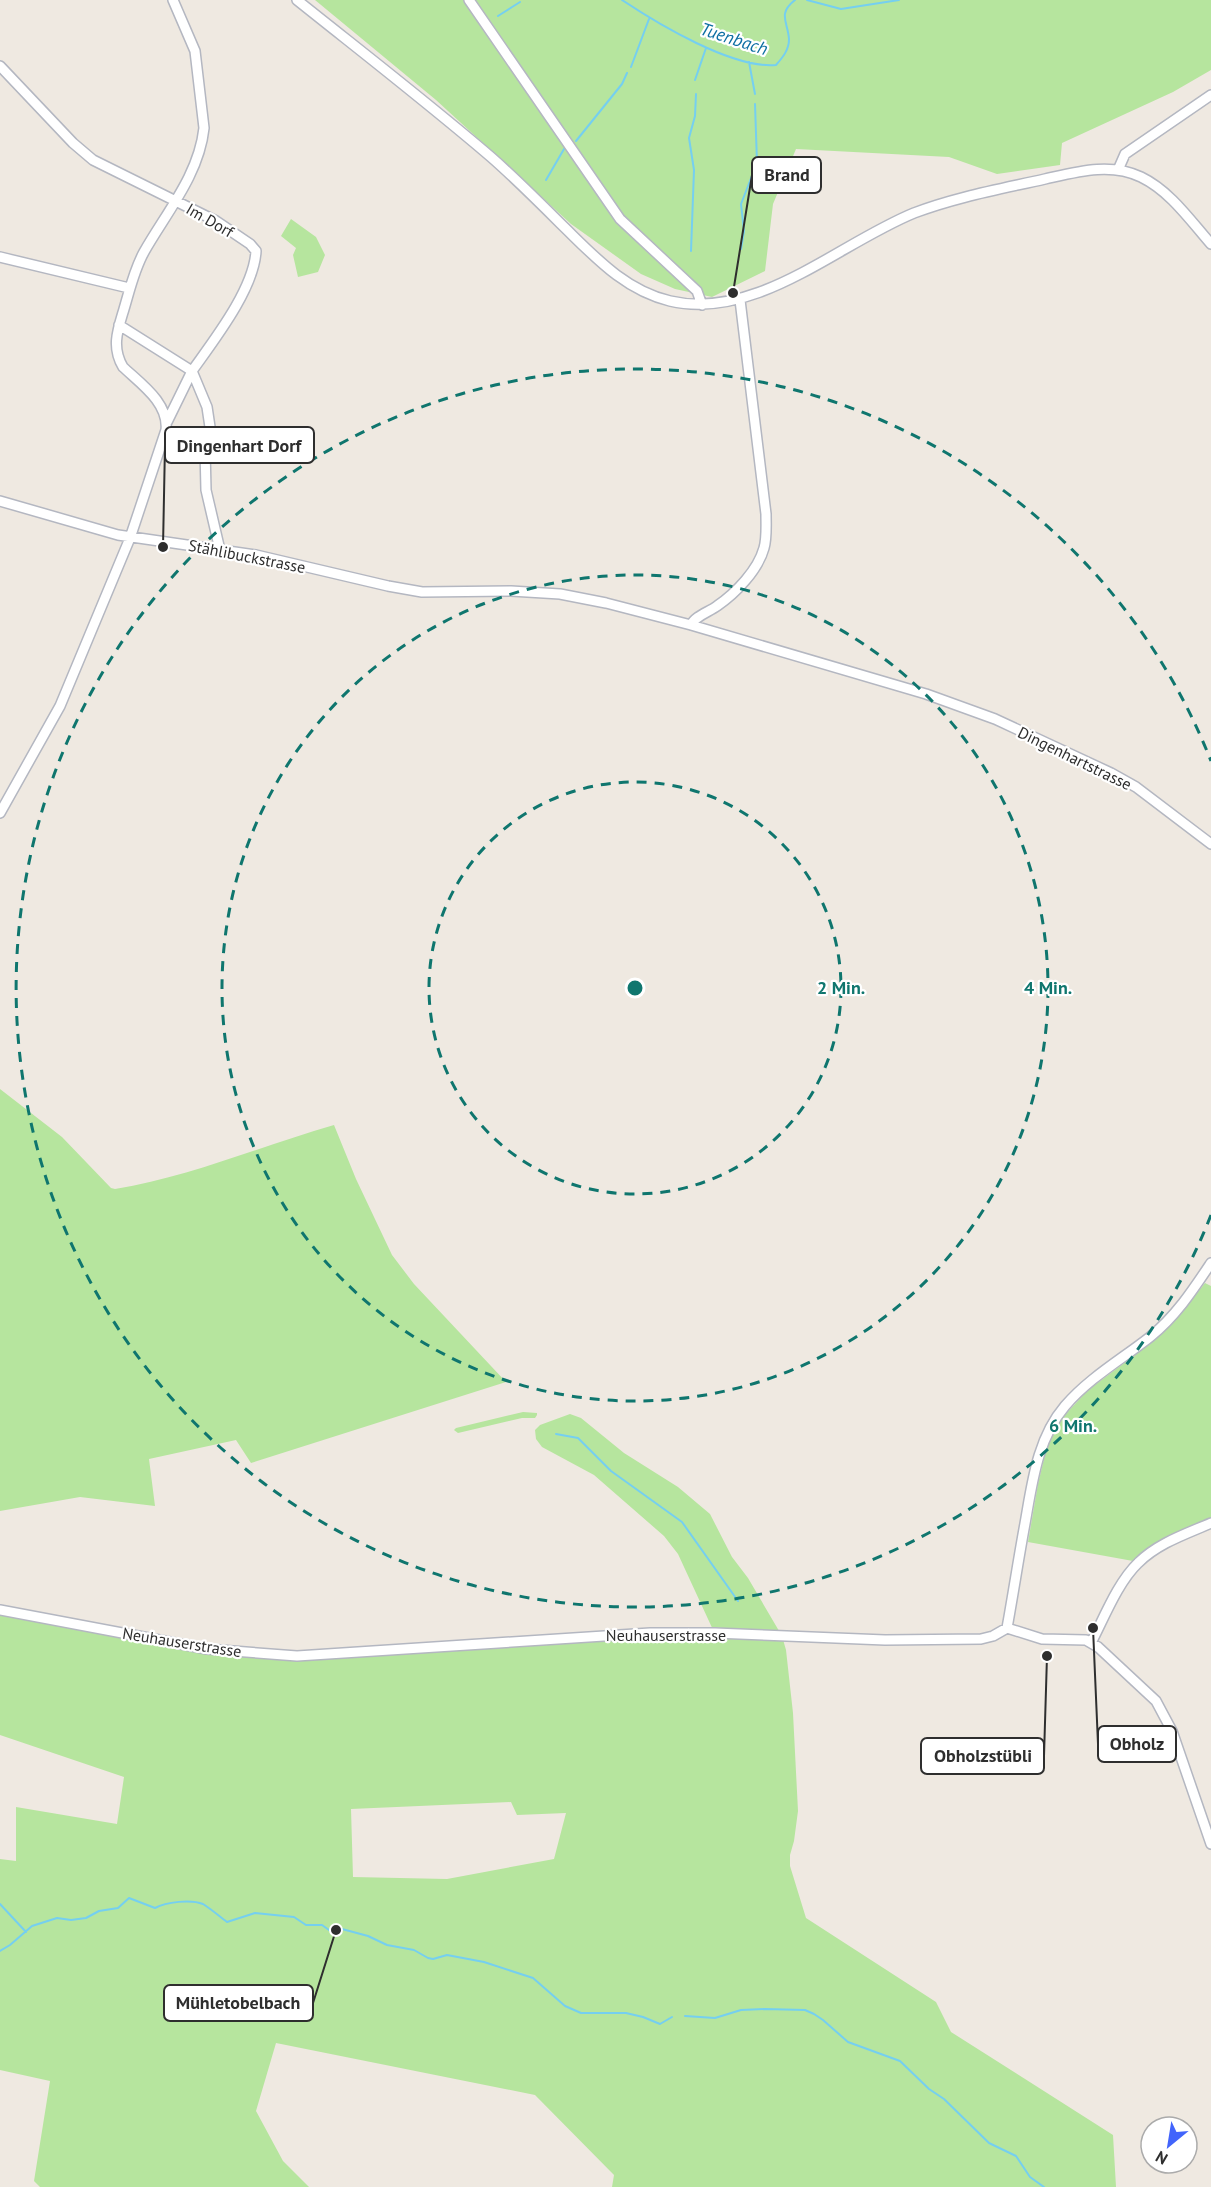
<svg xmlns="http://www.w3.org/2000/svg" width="1211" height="2187" viewBox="0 0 1211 2187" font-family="'PT Sans',sans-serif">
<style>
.green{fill:#b6e59e;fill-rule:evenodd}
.pitch{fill:#c9ec9a}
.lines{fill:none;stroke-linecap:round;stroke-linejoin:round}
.stream{stroke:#75cff0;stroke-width:2}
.minor-casing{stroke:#b4b7c1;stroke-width:12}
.minor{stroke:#fff;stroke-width:9}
.ring{fill:none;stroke:#0f766e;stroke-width:3;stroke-dasharray:10 8}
.labels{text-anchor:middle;stroke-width:4.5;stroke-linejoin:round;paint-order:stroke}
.street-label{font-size:16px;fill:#2e2e2e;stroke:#fff}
.water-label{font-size:18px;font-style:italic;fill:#0d6fa3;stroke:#fff}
.centre{fill:#0f766e;stroke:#fff;stroke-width:3}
.ring-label{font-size:18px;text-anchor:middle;font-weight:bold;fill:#0f766e;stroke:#fff;stroke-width:4.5;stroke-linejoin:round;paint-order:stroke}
.leader{fill:none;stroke:#2e2e2e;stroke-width:2}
.callout-dot{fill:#2e2e2e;stroke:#fff;stroke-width:2}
.callout{fill:#fff;stroke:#2e2e2e;stroke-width:2}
.callout-label{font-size:18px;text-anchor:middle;font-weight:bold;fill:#2e2e2e}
</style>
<rect width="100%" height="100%" fill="#efe9e1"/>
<path class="green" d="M315 0H1211V70L1173 92 1062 143 1060 165 997 174 949 157 796 149 773 204 765 271 712 297 675 289 641 274 571 224 436 100Z
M291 219 316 237 325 255 318 272 298 277 293 255 296 248 281 236Z
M0 1089 62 1137 111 1188 115 1189C190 1177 261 1146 334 1125L356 1179 392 1255 414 1284 506 1382 251 1463 236 1440 149 1459 155 1506 80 1497 0 1511Z
M1205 1283 1211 1286V1519L1162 1540 1133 1561 1028 1542 1038 1484 1047 1446 1061 1419 1088 1390 1143 1349 1182 1312Z
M523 1412 537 1413V1415L535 1418H522L458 1433 454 1430 456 1428Z
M570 1414 581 1418 624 1453 678 1487 710 1514 732 1557 748 1578 782 1636 786 1650 793 1713 798 1811 794 1841 790 1855V1866L806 1918 936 2002 951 2032 1113 2135 1116 2187H612L614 2175 535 2095 276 2043 256 2111 283 2161 309 2187H40L34 2181 50 2081 0 2070V1859L16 1861V1807L117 1824 124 1777 0 1735V1610L207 1649 297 1656 714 1632 678 1554 664 1536 594 1475 542 1447 536 1439 535 1430 540 1425ZM511 1802 517 1815 566 1813 554 1859 447 1879 353 1877 351 1809Z"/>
<path class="pitch" d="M263 435H267L271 440 273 451 270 457 229 464 221 458 218 446 223 441Z"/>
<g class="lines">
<path class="stream" d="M622 0C658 24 733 69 776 65 783 57 789 50 789 39 788 22 777 14 795 0
M807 0 841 9 899 0
M498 16 520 2
M749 62 755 94
M631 67 649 19
M695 80 706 48
M576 141 622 84 627 73
M546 180 564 149
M741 249 744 231 741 204 757 163 755 104
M691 251 694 170 689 138 695 116 696 94
M556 1434 578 1438 611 1471 682 1522 738 1601
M0 1904 26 1932
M0 1951 10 1945 32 1926 57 1918 71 1920 86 1918 99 1911 118 1908 129 1898 155 1908C166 1902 191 1899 203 1904 211 1909 219 1916 227 1922L255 1913 294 1917 306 1925H322L329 1930 342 1929 368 1936 387 1945 414 1950 428 1958 433 1959 447 1955 484 1962 533 1978 565 2006 581 2013H626L643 2017 660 2024 672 2017
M685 2016 715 2018 741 2010 765 2009 805 2010 814 2014 823 2020 848 2042 900 2061 929 2089 944 2099 989 2143 1016 2156 1030 2177 1044 2187"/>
<defs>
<path id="minor" d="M297 0C362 52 428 103 491 157 515 178 538 201 561 224 594 256 624 290 670 301 756 321 838 244 914 213 956 197 1001 189 1045 179 1076 172 1110 162 1141 177 1170 191 1190 220 1211 244
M469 0 620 219 697 291 702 305
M0 66 73 143 93 160 216 221 250 244 256 251C254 289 214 340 192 371L207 407 210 427 205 449 206 490 220 550
M1118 170 1125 154 1211 95
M0 257 129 288
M119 325 192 371 167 422
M0 501 118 535 256 555 388 586 422 592 511 591 560 594 606 603 691 625 926 694 995 719 1111 773 1136 787 1211 844
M691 625C695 616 709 612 717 606 736 593 758 570 764 548 767 538 766 525 766 514L740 300
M0 813 60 706 130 538 166 430C169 403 141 384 123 367 111 347 118 329 124 309 130 289 134 270 144 252 166 213 199 175 204 128L195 51 173 0
M0 1610 207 1649 297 1656 650 1633H715L885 1640 981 1639 993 1636 1007 1628 1042 1639 1086 1640 1098 1647 1156 1701 1172 1731 1211 1844
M1007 1628C1013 1595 1018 1562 1024 1529 1032 1486 1036 1440 1065 1406 1089 1378 1122 1359 1150 1337 1176 1316 1193 1290 1211 1263
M1091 1643C1104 1618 1118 1582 1138 1563 1158 1543 1186 1534 1211 1523"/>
</defs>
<use href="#minor" class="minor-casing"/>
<use href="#minor" class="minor"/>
</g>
<g class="ring">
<circle cx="635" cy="988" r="206"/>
<circle cx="635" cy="988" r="413"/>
<path d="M1211 1215A619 619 0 1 1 1211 761"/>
</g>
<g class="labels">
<g class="street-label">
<text transform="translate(210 220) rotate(30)" y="6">Im Dorf</text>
<text transform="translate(247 556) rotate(11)" y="6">Stählibuckstrasse</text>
<text transform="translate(1075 758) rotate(26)" y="6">Dingenhartstrasse</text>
<text x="666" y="1641">Neuhauserstrasse</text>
<text transform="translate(182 1642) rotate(9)" y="6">Neuhauserstrasse</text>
</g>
<g class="water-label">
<text transform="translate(734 39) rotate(18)" y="6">Tuenbach</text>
</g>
</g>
<circle cx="635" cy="988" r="9" class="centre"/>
<g class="ring-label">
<text x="841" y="994">2 Min.</text>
<text x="1048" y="994">4 Min.</text>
<text x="1073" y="1432">6 Min.</text>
</g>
<path class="leader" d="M733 293L752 175M163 547L165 445M1093 1628L1098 1744M1047 1656L1044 1756M336 1930L313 2003"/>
<g class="callout-dot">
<circle cx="733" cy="293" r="6"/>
<circle cx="163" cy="547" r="6"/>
<circle cx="1093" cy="1628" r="6"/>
<circle cx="1047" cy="1656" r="6"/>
<circle cx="336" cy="1930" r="6"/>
</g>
<g class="callout">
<rect x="752" y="157" width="69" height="36" rx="6"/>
<rect x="165" y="427" width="149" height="36" rx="6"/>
<rect x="1098" y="1726" width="78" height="36" rx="6"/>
<rect x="921" y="1738" width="123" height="36" rx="6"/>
<rect x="164" y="1985" width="149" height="36" rx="6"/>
</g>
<g class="callout-label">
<text x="787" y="181">Brand</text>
<text x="239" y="452">Dingenhart Dorf</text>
<text x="1137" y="1750">Obholz</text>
<text x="983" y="1762">Obholzstübli</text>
<text x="238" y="2009">Mühletobelbach</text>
</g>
<g transform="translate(1169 2145) rotate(210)"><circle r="28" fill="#ffffff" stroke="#ababab" stroke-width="1.5"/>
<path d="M0-4.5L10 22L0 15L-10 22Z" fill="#4264fb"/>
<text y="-9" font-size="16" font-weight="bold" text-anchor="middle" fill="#2e2e2e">N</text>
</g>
</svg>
